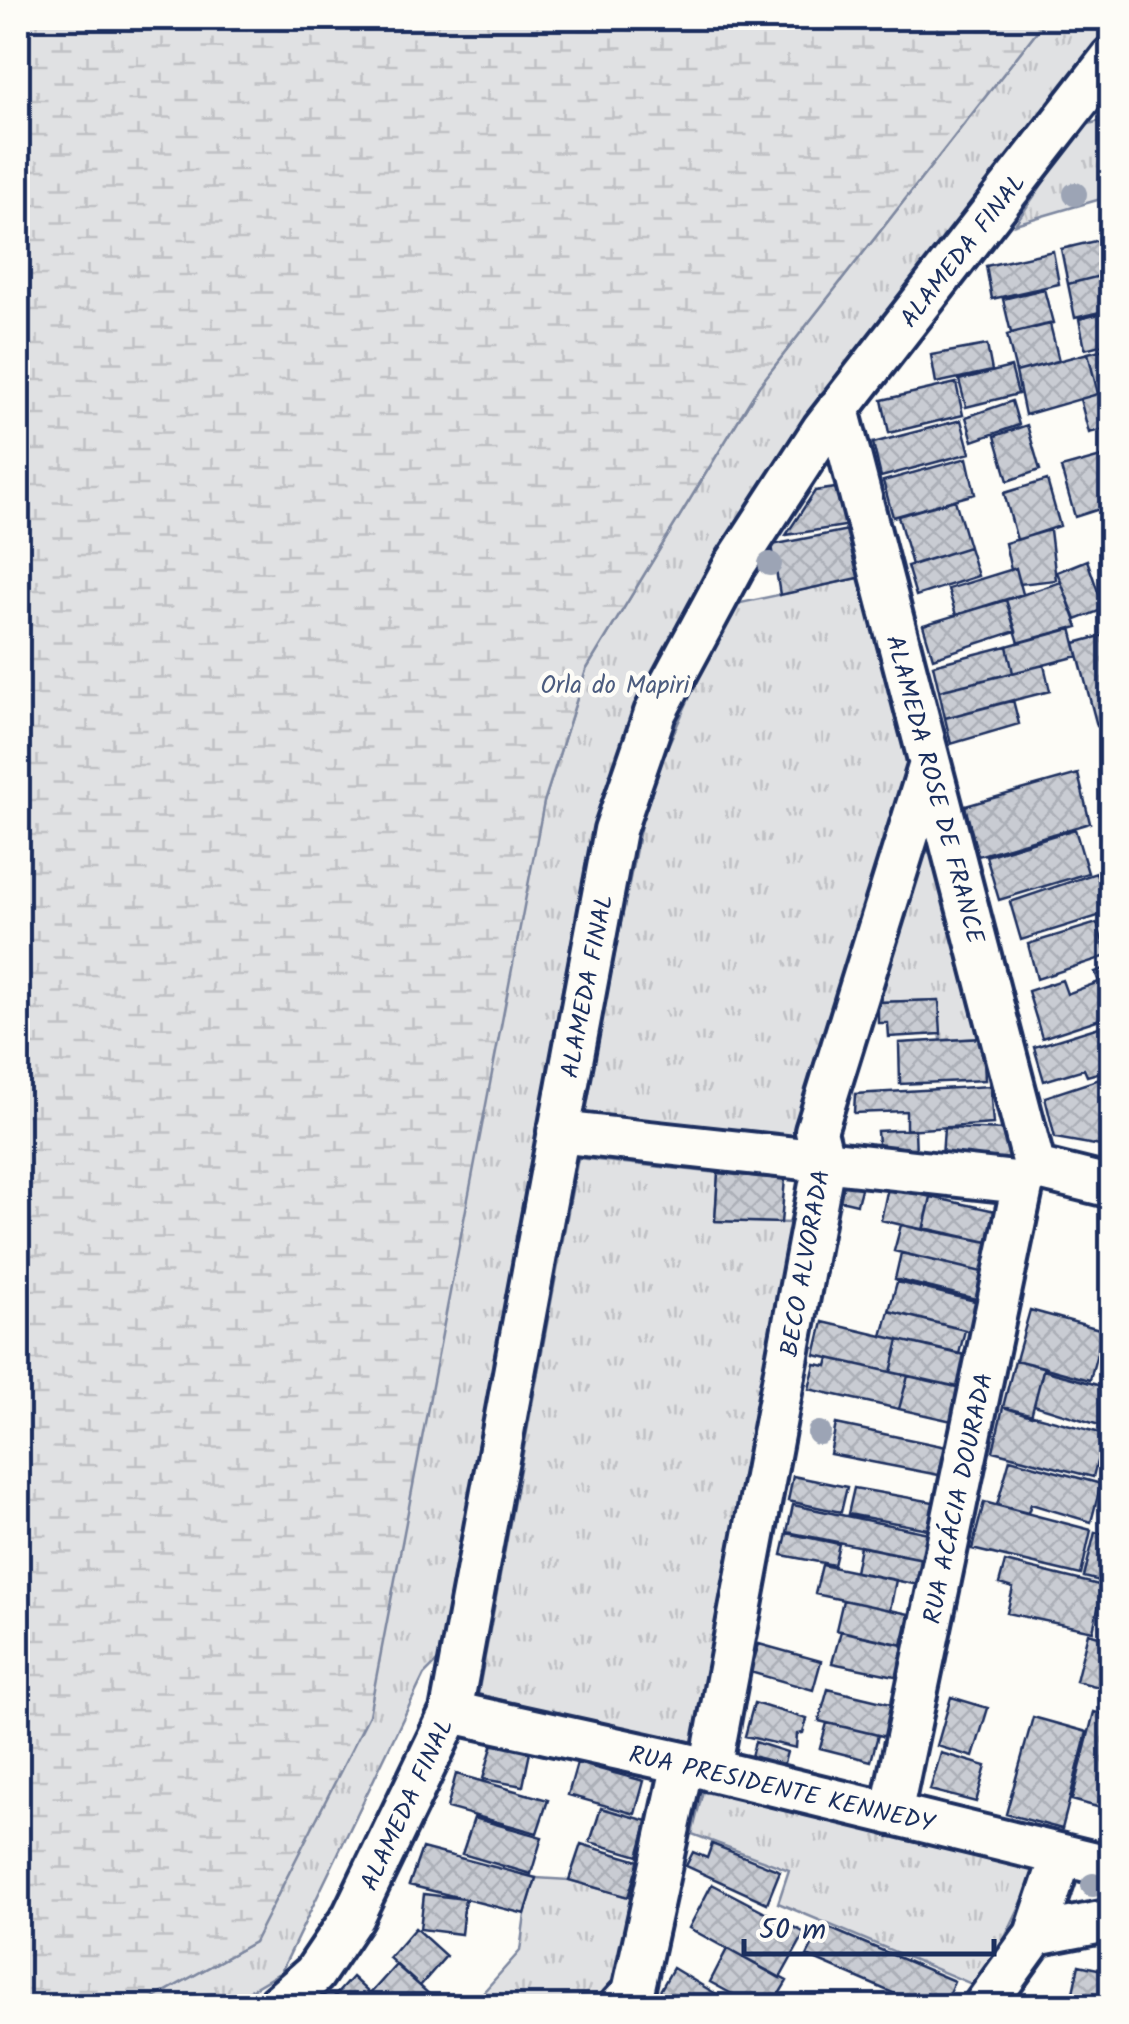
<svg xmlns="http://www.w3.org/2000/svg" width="1129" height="2024" viewBox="0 0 1129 2024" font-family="Kalam,sans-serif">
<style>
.grass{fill:url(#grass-tufts);stroke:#7e88a0;stroke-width:2.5}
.wetland{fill:url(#wetland-marsh);stroke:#7e88a0;stroke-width:2.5}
.building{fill:url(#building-cross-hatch);stroke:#1b2f5e;stroke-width:2.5}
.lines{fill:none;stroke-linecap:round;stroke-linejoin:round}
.street-casing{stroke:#1b2f5e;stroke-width:48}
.street{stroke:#fdfcf7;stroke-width:40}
.tree{fill:#9ca4b5}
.labels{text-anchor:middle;stroke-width:9;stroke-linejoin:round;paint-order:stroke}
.street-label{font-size:25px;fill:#1b2f5e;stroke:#fdfcf7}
.park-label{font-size:25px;fill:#4c5c7f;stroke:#fdfcf7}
</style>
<defs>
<pattern id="grass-tufts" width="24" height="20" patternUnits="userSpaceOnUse" patternTransform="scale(2.5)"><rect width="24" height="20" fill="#e0e1e3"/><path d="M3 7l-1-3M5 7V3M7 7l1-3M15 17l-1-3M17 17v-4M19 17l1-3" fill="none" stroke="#c0c1c5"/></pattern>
<pattern id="wetland-marsh" width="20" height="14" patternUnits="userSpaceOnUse" patternTransform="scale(2.5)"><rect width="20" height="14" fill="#e0e1e3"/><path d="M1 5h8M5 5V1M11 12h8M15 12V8" fill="none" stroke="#c0c1c5"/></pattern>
<pattern id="building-cross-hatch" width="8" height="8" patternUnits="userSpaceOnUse" patternTransform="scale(2.5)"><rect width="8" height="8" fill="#c9ccd3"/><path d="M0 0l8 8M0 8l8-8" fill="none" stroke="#acb0b8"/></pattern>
</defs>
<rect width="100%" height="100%" fill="#fdfcf7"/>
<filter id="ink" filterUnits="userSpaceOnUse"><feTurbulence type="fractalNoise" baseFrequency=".01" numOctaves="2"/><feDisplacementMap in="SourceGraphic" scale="20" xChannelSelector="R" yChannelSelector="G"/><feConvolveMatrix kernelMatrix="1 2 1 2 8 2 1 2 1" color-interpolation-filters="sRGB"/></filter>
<g filter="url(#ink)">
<path class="grass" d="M1047 18H1111V27L804 421 637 710 444 1655 424 1675 281 1972 223 2006H139L254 1942 544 802 586 670 759 386Z
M1103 120 1111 126V196L1015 224 1076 135 1089 124Z
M863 577 909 761 797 1139 582 1115 648 790 731 605Z
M925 822 983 1038 941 1040 938 1000 878 1002Z
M578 1158 718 1173 715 1221 794 1223 700 1751 478 1694Z
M704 1787 1038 1868 981 1988 778 1903 789 1870 692 1834Z
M536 1878 569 1880 636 1899 614 1989 600 2006H471L520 1951 525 1914Z"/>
<path class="wetland" d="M18 18H1047L759 386 586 670 544 802 369 1715 254 1942 139 2006H18Z"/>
<path class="building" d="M1112 237V273L1068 284 1061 249Z
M1053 251 1059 284 992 299 986 266Z
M1112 273V309L1075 318 1068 284Z
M1044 289 1053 323 1011 333 1003 299Z
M1112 311V342L1085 349 1079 319Z
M1050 324 1059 361 1016 372 1007 335Z
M987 345 992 371 936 383 931 355Z
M1112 347V390L1098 394 1088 353Z
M1088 353 1098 394 1025 415 1016 372Z
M1011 367 1018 394 966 407 959 380Z
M956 383 963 415 889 433 882 400Z
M1112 390V427L1089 433 1080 399Z
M1012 401 1019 425 973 441 966 417Z
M961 420 970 453 881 477 873 443Z
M1027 425 1040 470 1008 481 995 436Z
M1112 454V505L1075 517 1061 468Z
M967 458 975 494 893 517 883 481Z
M1047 480 1060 526 1017 540 1004 493Z
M843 487 851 525 786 535 815 491Z
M955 500 969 547 912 565 898 516Z
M853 529 863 577 780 595 772 545Z
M1050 530 1056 580 1020 584 1016 568 1011 570 1005 543Z
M969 547 978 576 916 596 907 566Z
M1087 560 1104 609 1076 620 1057 572Z
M1016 568 1023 594 956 615 948 589Z
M1061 582 1078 627 1019 643 1006 600Z
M1006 600 1016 631 933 658 923 625Z
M1071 628 1078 656 1013 673 1007 646Z
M1112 633V722L1097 726 1075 643Z
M1007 646 1013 673 939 691 933 665Z
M1044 665 1050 691 945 718 939 691Z
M1013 700 1019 724 951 744 945 718Z
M1078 774 1090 823 978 856 965 806Z
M1075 829 1088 873 999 900 986 856Z
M1096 873 1108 913 1021 940 1010 902Z
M1097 923 1107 956 1037 979 1028 944Z
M1112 966V1015L1042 1038 1028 991 1062 980 1067 994 1099 982 1095 972Z
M939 1000 941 1034 889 1037 888 1023H878V1002Z
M1112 1023V1069L1087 1076 1084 1069 1044 1081 1034 1047Z
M983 1038 985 1080 900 1084 899 1043Z
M1112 1075V1148L1055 1138 1045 1097Z
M990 1086 993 1124 906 1130V1111L854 1113 855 1094Z
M944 1128 1009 1130V1160L942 1157Z
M915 1129 916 1155 879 1156 877 1131Z
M718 1173 785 1179 781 1223 715 1221Z
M845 1181 862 1185 857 1204 840 1200Z
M888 1187 931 1197 923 1230 881 1220Z
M931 1197 1000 1212 993 1243 924 1228Z
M901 1225 993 1243 986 1273 894 1251Z
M901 1253 986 1273 980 1300 895 1279Z
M897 1282 979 1302 972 1332 889 1311Z
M1030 1310 1103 1330 1090 1380 1016 1360Z
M889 1311 965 1330 959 1354 882 1336Z
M823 1322 899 1340 891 1372 815 1355Z
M899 1340 965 1355 958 1387 891 1372Z
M829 1358 908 1376 899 1409 809 1389 815 1364 827 1366Z
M1015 1360 1044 1367 1031 1416 1003 1407Z
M1043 1370 1112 1389 1109 1428 1034 1405Z
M908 1376 961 1388 952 1421 899 1409Z
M1003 1407 1104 1434 1093 1477 993 1451Z
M836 1424 951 1448 944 1476 830 1454Z
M1010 1459 1101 1484 1091 1522 1031 1504 1028 1513 997 1505Z
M793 1476 847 1487 841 1512 788 1501Z
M854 1488 939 1503 933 1530 848 1514Z
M984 1502 1091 1530 1081 1575 972 1549Z
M793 1505 933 1534 928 1560 787 1532Z
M1095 1532 1112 1536V1584L1084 1577Z
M787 1533 839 1544 834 1565 782 1555Z
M860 1546 933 1561 928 1587 855 1572Z
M1005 1562 1103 1586 1093 1631 1007 1613 1013 1588 999 1584Z
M822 1565 896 1580 890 1610 815 1594Z
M843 1600 909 1614 902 1645 836 1630Z
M841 1631 913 1647 905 1678 832 1663Z
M1088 1633 1110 1639 1099 1687 1076 1681Z
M759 1644 821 1661 813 1690 750 1672Z
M828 1689 899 1706 891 1738 819 1721Z
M951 1697 988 1708 973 1757 937 1746Z
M754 1703 807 1719 803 1733 797 1734 796 1748 745 1736Z
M1094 1712 1112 1716V1811L1072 1800Z
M1033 1717 1087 1732 1062 1829 1006 1814Z
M827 1723 878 1735 871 1761 820 1748Z
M755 1742 787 1752 782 1770 750 1760Z
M493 1743 530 1752 523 1786 483 1779Z
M941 1753 986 1766 976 1802 930 1790Z
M577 1763 644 1781 635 1814 568 1795Z
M456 1774 548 1800 537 1833 447 1808Z
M601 1808 648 1821 638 1856 590 1842Z
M474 1818 542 1837 531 1874 462 1854Z
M581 1844 639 1861 628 1897 569 1880Z
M712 1844 780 1871 767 1903 686 1866 693 1852 707 1858Z
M422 1848 536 1878 525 1914 409 1885Z
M712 1884 805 1933 780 1978 689 1928Z
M424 1894 465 1899 461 1934 420 1929Z
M822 1925 954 1981 944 2006H923L807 1956Z
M415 1928 446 1956 420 1986 389 1958Z
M727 1949 787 1981 772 2006H754L710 1982Z
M396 1965 420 1986 442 2006H384L370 1994Z
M1079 1965 1112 1972V2006H1070Z
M673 1968 731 2003 729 2006H663L669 1996 660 1991Z
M352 1977 370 1994 384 2006H326Z"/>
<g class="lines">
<defs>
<path id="street" d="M838 409 1035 1168
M558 1132 1023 1183 1035 1168 1112 1187
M451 1712 683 1763 1112 1867
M710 1770 824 1163 816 1131 929 767
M891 1814 1023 1183
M1035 1935 1112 1920
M277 2006 314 1974 353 1916 451 1712 615 830 655 713 734 566 823 429 1112 57
M620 2006 633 1992 683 1763
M984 2006 1035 1935 1062 1855"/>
</defs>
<use href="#street" class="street-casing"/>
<use href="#street" class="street"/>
</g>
<g class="tree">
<circle cx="1075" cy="194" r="12"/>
<circle cx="770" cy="564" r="12"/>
<circle cx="819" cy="1433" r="12"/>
<circle cx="1093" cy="1885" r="12"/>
</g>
</g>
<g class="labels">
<g class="street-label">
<text transform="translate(962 250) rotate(-52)" y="9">ALAMEDA FINAL</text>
<text transform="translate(936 789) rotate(75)" y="9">ALAMEDA ROSE DE FRANCE</text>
<text transform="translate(586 986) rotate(-79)" y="9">ALAMEDA FINAL</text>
<text transform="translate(804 1263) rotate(-80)" y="9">BECO ALVORADA</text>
<text transform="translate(957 1498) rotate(-78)" y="9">RUA ACÁCIA DOURADA</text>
<text transform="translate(782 1788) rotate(13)" y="9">RUA PRESIDENTE KENNEDY</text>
<text transform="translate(406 1804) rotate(-65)" y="9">ALAMEDA FINAL</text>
</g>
<g class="park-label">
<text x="615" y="693">Orla do Mapiri</text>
</g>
</g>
<rect width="1129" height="2024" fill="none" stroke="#fdfcf7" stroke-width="60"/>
<rect x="30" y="30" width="1069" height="1964" fill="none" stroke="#1b2f5e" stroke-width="4" filter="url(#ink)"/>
<path d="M744 1939v15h250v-15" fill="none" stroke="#1b2f5e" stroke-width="5"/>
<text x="759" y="1939" font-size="30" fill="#1b2f5e" stroke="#fdfcf7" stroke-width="8" paint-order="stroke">50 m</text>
</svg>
